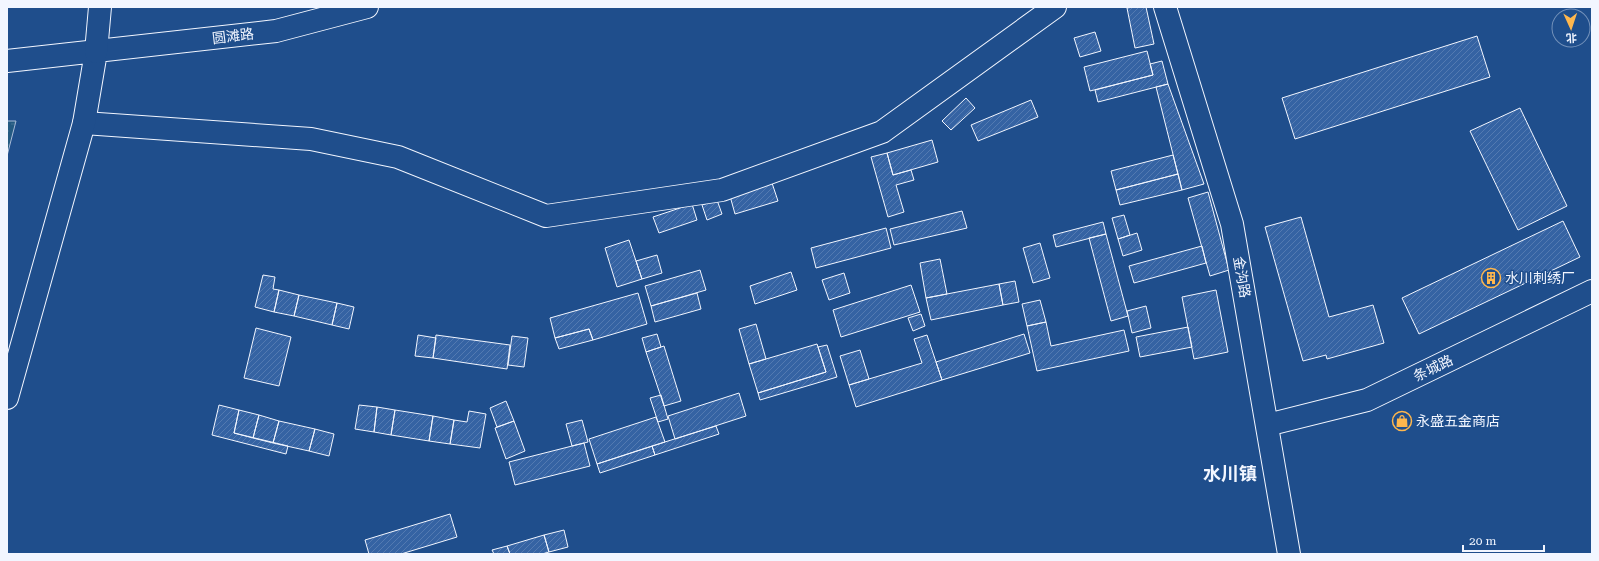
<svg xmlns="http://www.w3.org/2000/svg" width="1599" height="561" viewBox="0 0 1599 561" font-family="'Roboto Serif','Noto Sans SC',serif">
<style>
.wetland{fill:url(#wetland-marsh);stroke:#a8bbd7}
.building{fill:url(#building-hatch);stroke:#f2f6ff}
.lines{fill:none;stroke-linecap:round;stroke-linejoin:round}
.street-casing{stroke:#f2f6ff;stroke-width:24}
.secondary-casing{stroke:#f2f6ff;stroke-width:24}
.primary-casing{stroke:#f2f6ff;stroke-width:24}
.street{stroke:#1f4e8c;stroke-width:22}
.secondary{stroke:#1f4e8c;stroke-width:22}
.primary{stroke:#1f4e8c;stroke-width:22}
.labels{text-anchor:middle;stroke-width:3;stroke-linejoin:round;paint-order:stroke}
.street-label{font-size:14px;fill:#f2f6ff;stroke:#1f4e8c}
.poi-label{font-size:14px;fill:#f2f6ff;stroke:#1f4e8c;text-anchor:start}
.district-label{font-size:18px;font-weight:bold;fill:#f2f6ff;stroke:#1f4e8c}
</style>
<defs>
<pattern id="wetland-marsh" width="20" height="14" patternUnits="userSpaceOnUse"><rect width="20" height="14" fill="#245a82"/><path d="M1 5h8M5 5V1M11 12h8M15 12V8" fill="none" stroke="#447295"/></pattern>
<pattern id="building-hatch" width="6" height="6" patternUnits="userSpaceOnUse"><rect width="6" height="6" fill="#3563a3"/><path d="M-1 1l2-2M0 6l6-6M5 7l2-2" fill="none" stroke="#537ab1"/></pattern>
</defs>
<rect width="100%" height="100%" fill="#1f4e8c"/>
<path class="wetland" d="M7 121H16L7 156Z"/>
<path class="building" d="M1133 7H1146L1154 44 1135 48 1127 8Z
M1095 32 1101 51 1080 57 1074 38Z
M1477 36 1490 77 1295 139 1282 98Z
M1147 51 1153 75 1090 91 1084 67Z
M1162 61 1168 84 1098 102 1095 90 1153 75 1150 64Z
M1168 84 1204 184 1182 190 1156 87Z
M966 98 975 108 951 130 942 121Z
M1031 100 1038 117 978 141 971 125Z
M1520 108 1567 206 1518 230 1470 131Z
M932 140 938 162 893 175 887 153Z
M887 153 893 175 911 170 914 180 896 185 904 212 888 217 871 157Z
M1173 155 1178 174 1116 190 1111 171Z
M1178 174 1182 190 1120 205 1116 190Z
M772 183 778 201 735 214 730 196Z
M1208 192 1229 270 1210 276 1188 198Z
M717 200 722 214 707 220 702 205Z
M692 204 697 220 659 233 653 217Z
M962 211 967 228 894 245 890 229Z
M1124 215 1130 235 1118 239 1112 218Z
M1301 217 1329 317 1373 305 1384 343 1327 359 1326 355 1303 361 1265 227Z
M1563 221 1580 257 1419 334 1402 298Z
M1103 222 1106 234 1056 247 1053 235Z
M886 228 891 248 816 268 811 248Z
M1137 233 1142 250 1123 256 1118 239Z
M1106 234 1128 316 1111 321 1089 238Z
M629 240 642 279 617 287 605 248Z
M1040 243 1050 278 1033 283 1023 248Z
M1202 246 1206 263 1134 283 1129 266Z
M657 255 662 273 642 279 636 261Z
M940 259 947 294 926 298 920 263Z
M700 270 706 290 651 306 645 286Z
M791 272 797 290 755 304 750 286Z
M844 273 850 293 829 300 822 280Z
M263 275 275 277 273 289 279 290 274 312 255 307Z
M1015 281 1019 302 1003 305 999 284Z
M999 284 1003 305 931 320 926 298Z
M911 285 920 312 841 337 833 310Z
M279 290 299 295 294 316 274 312Z
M1216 290 1228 352 1194 359 1182 297Z
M638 293 647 324 593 340 589 329 555 338 550 318Z
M697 293 701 309 655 322 651 306Z
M299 295 337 303 332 325 294 316Z
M1040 300 1046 322 1027 326 1022 304Z
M337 303 354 307 349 329 332 325Z
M1146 306 1151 328 1132 333 1127 311Z
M921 314 925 326 913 331 908 318Z
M1046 322 1051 346 1124 330 1129 351 1037 371 1027 326Z
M756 324 766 359 749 364 739 329Z
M1188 327 1192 347 1140 357 1136 337Z
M256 328 291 337 279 386 244 378Z
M589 329 593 340 559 349 555 338Z
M657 334 661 347 646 352 642 338Z
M1024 334 1030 353 942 380 936 362Z
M418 335 436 338 433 358 415 356Z
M436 335 510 345 507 369 433 358Z
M927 335 942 380 856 407 849 385 922 363 914 339Z
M512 336 528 338 524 367 508 365Z
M817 344 826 372 758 393 749 364Z
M827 345 837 377 760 400 758 393 826 372 818 347Z
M664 346 681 401 664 406 646 352Z
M860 350 869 379 849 385 840 356Z
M739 393 746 416 675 439 668 416Z
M661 395 668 419 658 422 650 398Z
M506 401 514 421 497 427 490 408Z
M219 405 239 410 234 433 288 446 286 454 212 435Z
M359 405 377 407 374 432 355 429Z
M377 407 395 410 391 435 374 432Z
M239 410 259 415 253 438 234 433Z
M395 410 433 416 429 441 391 435Z
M469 411 486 414 480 448 450 444 454 420 467 422Z
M259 415 279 421 273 443 253 438Z
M433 416 454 420 450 444 429 441Z
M656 417 665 442 597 464 589 439Z
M582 420 588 442 572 446 566 424Z
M279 421 315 429 309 451 273 443Z
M514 421 525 451 506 459 495 428Z
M716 426 719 434 655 455 652 446Z
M315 429 334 434 329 456 309 451Z
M584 443 590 466 515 485 509 462Z
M652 446 655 455 600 473 597 464Z
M450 514 457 537 401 554H369L365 540Z
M564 530 568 547 549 552 544 535Z
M544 535 549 552 542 554H510L507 546Z
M507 546 510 554H494L492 550Z"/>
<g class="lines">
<defs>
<path id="street" d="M1165 7 1232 224 1289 554
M84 123 311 139 398 157 546 216 722 190 882 132 1055 7
M1267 425 1367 400 1592 291"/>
<path id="secondary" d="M7 61 276 31 367 7
M7 398 84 123 96 52"/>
<path id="primary" d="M96 52 100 7"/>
</defs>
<use href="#street" class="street-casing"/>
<use href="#secondary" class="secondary-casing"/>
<use href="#primary" class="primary-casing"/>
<use href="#street" class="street"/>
<use href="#secondary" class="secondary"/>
<use href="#primary" class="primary"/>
</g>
<defs>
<symbol id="building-ring" viewBox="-11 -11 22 22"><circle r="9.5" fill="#1f4e8c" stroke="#ffb74d" stroke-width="1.5"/><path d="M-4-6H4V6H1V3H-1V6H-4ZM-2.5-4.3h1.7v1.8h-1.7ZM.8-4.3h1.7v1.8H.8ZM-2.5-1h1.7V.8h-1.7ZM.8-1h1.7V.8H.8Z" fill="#ffb74d"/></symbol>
<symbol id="shop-ring" viewBox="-11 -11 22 22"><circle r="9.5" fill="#1f4e8c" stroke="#ffb74d" stroke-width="1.5"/><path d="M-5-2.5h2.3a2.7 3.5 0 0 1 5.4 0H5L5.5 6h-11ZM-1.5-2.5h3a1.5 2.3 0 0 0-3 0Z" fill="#ffb74d"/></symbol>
</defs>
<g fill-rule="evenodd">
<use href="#building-ring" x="1480" y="267" width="22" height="22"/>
<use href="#shop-ring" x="1391" y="410" width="22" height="22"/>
</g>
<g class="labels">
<g class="street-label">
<text transform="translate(233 36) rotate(-7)" y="5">圆滩路</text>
<text transform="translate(1242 277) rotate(80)" y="5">金沟路</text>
<text transform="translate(1433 368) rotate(-26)" y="5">条城路</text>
</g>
<g class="poi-label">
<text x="1505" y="283">水川刺绣厂</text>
<text x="1416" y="426">永盛五金商店</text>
</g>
<g class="district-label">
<text x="1230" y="480">水川镇</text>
</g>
</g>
<rect width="1599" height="561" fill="none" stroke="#f2f6ff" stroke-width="16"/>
<g transform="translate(1571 28) rotate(177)"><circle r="19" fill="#1f4e8c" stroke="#7391ba"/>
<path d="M0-3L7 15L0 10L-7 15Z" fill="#ffb74d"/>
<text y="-6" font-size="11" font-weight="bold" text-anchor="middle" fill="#f2f6ff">北</text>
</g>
<path d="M1463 545v6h81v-6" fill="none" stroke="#f2f6ff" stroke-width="2"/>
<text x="1469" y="545" font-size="12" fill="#f2f6ff" stroke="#1f4e8c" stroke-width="3" paint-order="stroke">20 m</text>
</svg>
